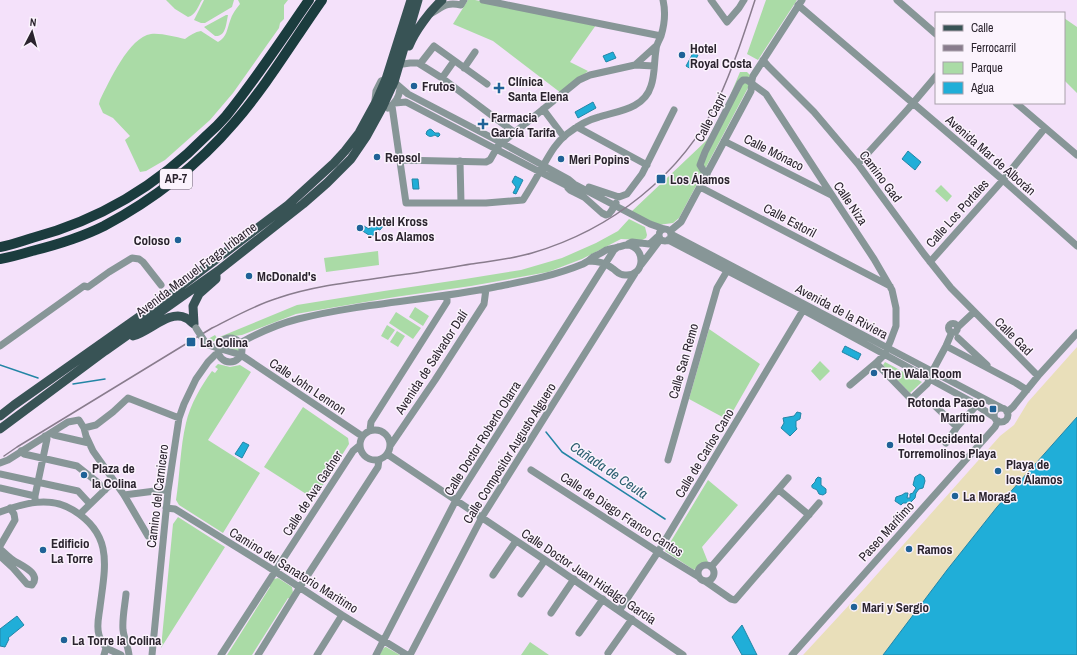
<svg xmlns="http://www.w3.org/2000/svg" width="1077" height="655" viewBox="0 0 1077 655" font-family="'Archivo Narrow',sans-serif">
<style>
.green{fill:#aadba6}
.sand{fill:#e9dfba}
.water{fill:#20aed8;stroke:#2385a5}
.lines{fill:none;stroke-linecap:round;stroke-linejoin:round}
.stream{stroke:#2385a5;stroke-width:1.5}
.minor{stroke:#879697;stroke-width:7}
.major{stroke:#385355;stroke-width:9}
.highway{stroke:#1b3c3e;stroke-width:10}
.rail{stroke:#897c8d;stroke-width:1.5}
.minor-bridge{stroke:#879697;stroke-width:7}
.poi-dot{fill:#1f6297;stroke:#fbf3fd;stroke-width:1.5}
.labels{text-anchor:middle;stroke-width:3;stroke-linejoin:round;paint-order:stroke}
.shield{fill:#fbf3fd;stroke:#69626c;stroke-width:1}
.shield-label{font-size:12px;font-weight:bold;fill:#2b242e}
.poi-label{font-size:13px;font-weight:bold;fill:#2b242e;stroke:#fbf3fd;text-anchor:start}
.street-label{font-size:13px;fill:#2b242e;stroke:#fbf3fd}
.water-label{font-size:14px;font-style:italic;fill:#2a5d6f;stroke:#fbf3fd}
</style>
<rect width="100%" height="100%" fill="#f4e1fa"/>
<path class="green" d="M166 0H202C198 6 196 15 188 17L175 9Z
M204 0H234L232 7 205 23H201L194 20Z
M238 0H288L284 5V19L280 23 279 28 233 93 210 120 165 160 146 171 140 172 125 140 130 136 113 118 103 113 99 104 100 100C109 82 129 37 151 34 162 33 175 37 185 39 190 35 195 32 201 31L218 42C227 37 227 29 230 21 232 14 236 9 240 4Z
M468 0H475L596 25 570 62 588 71 561 93 493 41 453 24Z
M766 0H797L758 60 747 54Z
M226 15H228C226 24 226 37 215 36L204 27Z
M1064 18 1077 27V93L1064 80Z
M740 72H747L751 76 749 86 679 218 673 223 658 225 631 212 707 140 724 110Z
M941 185 952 196 947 202 935 191Z
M629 219 645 227 647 235 646 238 642 240 621 239 582 259 548 272 471 286 395 297 330 308 296 314 242 335 225 337 219 340 211 342 208 339 215 335 217 338 297 305 384 291 465 279 521 270 562 258 596 243 618 231Z
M378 251 379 265 326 272 324 258Z
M415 307 429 316 423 326 409 317Z
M396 312 421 328 413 339 389 323Z
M387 325 395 330 388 340 381 336Z
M709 329 760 364 728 420 689 399Z
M397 331 405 336 398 347 390 342Z
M226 342C234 341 239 344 240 352L221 345Z
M820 361 830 371 820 381 811 371Z
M885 362 922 382 910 393 883 365Z
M218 364 230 367 240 365 251 372 208 440 260 473 223 533 179 505 176 500C180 475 180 448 186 423 190 405 201 386 212 371L215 373 218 369 215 367Z
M303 407 348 438 349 444 314 499 264 467Z
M708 480 738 505 702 547 708 562 702 563 694 570 665 551Z
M178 517 225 547 161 648 173 524Z
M278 578 292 587 293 593 290 599 288 598 252 655H227L270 587 269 586 274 579Z
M530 642 549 655H521Z
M385 647H386L400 655H379L383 649Z"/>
<path class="sand" d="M1077 347V417L997 507 947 570 883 655H803L863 590 1000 436 1014 425 1028 402Z"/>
<path class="water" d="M613 52 616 58 606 62 603 56Z
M693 53 698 55 691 69 686 66Z
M593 102 596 108 578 118 575 112Z
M430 129 432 130 435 133H439L440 135 438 137 435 135C431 137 429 137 426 134L427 131Z
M908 151 921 162 915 170 902 159Z
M515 176 523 180 516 194 513 193 516 187 512 182Z
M412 179H418L419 189H413Z
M375 219 384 225 380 230 377 229 372 237 361 230 364 226 369 229Z
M845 346 861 354 858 360 842 352Z
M797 412 801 413 800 419 796 421V427L797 429 790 436 781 428 784 423 783 418 794 416Z
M1077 417V655H883L947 570 997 507Z
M243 442 249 445 242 458 235 454Z
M920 474 924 477 925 481 923 488 919 489 916 493 915 498 910 503H903L901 505 895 501 896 497 902 495 905 493H908L907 498H910V494L913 493 914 491 916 488 913 485 915 477Z
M818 477 821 478V485L826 489V493L823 495 819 494 817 490C814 488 811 489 812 485L815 482 816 479Z
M17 616 24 625 8 638 9 639 5 647 0 646V629Z
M742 625 757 655H742L732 637Z"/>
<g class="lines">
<path class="stream" d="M0 365 38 378
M73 384 105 379
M546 432 562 452 665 519"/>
<path class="minor" d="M483 0 661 36
M711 0 727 22 739 8 744 0
M897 0 936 34
M798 5 1003 180 1077 246
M432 13C444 6 447 2 461 5L464 0
M763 60 768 66 814 112 858 164 924 254 951 288 1038 376
M403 64 410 63H418L442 78 514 132
M420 64 434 46 487 84
M635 65 656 46
M464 68 475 52
M442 78 454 61
M375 100 376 91 381 81 386 79 394 82 408 94 502 143 568 179 574 184 650 224 664 229
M395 103 406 102 540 172 566 185 575 188
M1016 103 1077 155
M392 106 406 203H486L523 200C529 190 535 181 540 171 548 158 554 144 567 134 576 127 587 120 599 117 618 111 644 109 651 86 655 75 654 62 656 50 656 45 659 41 661 36 665 23 666 13 663 0
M388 108C395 104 399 97 400 89
M543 109 564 137
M577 127 647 165
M724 141 831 195
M399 160 486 162 490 160 498 146 579 80 590 75 635 65 654 66
M460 161 461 203
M858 164 908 109 936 76
M707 174 703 170 700 165 705 152 740 83 743 80H747L766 94 820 177 874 259 892 290 896 308V326L890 342 884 355 876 363 850 385
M589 187 619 197
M700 187 890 286
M568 188 570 190 584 197 602 213 606 215 609 214 612 210
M619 197 627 194 642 174 674 110
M659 235a6 6 0 1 1 12 0a6 6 0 1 1-12 0Z
M670 231 681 222 751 91 752 80 753 76 802 0
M671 234 1002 408
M668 240 803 310 972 402 994 417
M628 244 632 242 649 244C653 242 655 238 659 236
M930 262 1003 180 1045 128
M641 265 660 240
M948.5 328a4.5 4.5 0 1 1 9 0a4.5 4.5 0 1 1-9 0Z
M958 327 974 312
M958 338 987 365
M218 350a12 12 0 1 1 24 0a12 12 0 1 1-24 0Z
M205 342 208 345 241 355 247 359 362 436
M240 343C258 333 278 324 298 319 362 303 431 300 495 287 526 281 554 276 583 264 587 262 590 260 593 257 597 255 602 253 606 250 612 248 613 249 618 247 621 247 623 245 627 245 646 246 646 277 625 275 618 275 617 271 612 268 606 263 597 261 589 261
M0 346 84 286 88 287 109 272 132 258 139 259 143 262 161 285
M946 346 1016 383 1027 390
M876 363 911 399 927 384 930 379 932 372 946 346 952 332
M934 405 957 427
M994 415a7 7 0 1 1 14 0a7 7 0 1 1-14 0Z
M1007 412 1013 407 1038 376 1077 333
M84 428 96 425 113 412 128 398 179 418
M360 445a15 15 0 1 1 30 0a15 15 0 1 1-30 0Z
M370 430 371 422 447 302V295
M51 433 54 435 89 443
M946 443 957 427 977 405
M390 446 435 380 484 304 486 289
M21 451 24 454 77 466 96 481 105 490
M387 454 545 560 683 655
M668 460 717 288 727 271
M0 463 8 460 68 422 79 420 84 428 86 436 93 451 124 495 148 536
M531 470 658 552 699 577
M0 474 78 491 90 504
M0 488 35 496V500
M779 490 809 515
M124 495 163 490 168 491
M35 496 47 439 45 436
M166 508 175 509 267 566 342 615 407 655
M0 512C24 503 50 496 73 510 114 535 105 567 100 607 99 616 96 626 99 635 100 639 104 644 106 648L104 655
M80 514 114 481
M0 546 15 520 14 514 10 508
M0 549C4 552 8 557 13 560 20 565 42 573 32 585L27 584 13 568 0 556
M698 573a8 8 0 1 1 16 0a8 8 0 1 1-16 0Z
M711 567 788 478
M493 575 516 541
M705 581 731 599 735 600 819 503
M126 594C125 605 122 618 123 630 124 638 128 646 129 655
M521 594 545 560
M619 611 658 552 805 307
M551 613 574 579
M579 633 603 599
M106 648 121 655
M608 653 632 619
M152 655 168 491 179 418 184 404 196 379 208 362 215 355 219 354
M221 655 353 451 359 446
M258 655 300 587 378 467 379 460
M317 655 342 615
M376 655 456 500 614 250 618 247
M410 655 482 517 636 272
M792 655 995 427 998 421"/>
<path class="major" d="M409 46C415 31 430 11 442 0
M194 324 193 306 199 294 216 279V276
M133 336C149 332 170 309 186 318 189 319 191 322 194 324
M0 416 14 405 163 300 206 267 288 205 334 163 345 151 359 133 376 102 386 79 411 0
M0 429 105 351 218 271 303 204 327 183 351 159 366 137 383 106 394 82 418 0"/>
<path class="highway" d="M0 247C11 245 22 241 32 238 100 220 158 185 207 135 214 129 220 123 226 116 256 79 282 39 309 0
M0 259C11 257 22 254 32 251 56 245 82 237 104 226 153 200 198 165 234 123 267 85 293 41 322 0"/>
<path class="rail" d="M4 456 17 447 212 328C234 317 255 305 278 298 317 285 359 281 400 275 424 272 447 268 471 264 491 261 512 259 532 253 611 230 682 175 718 100 733 68 744 34 755 0"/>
<path class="minor-bridge" d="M612 210 616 203
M196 328 205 342"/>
</g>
<g class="poi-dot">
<circle cx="682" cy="55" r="4"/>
<circle cx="414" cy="86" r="4"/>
<path d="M497 82h4v4h4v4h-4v4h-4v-4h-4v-4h4z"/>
<path d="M481 118h4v4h4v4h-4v4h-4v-4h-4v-4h4z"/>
<circle cx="377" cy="157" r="4"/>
<circle cx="561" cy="159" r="4"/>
<rect x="656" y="174" width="10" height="10" rx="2"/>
<circle cx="360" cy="228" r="4"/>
<circle cx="178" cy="240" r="4"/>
<circle cx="249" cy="276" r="4"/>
<rect x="186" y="337" width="10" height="10" rx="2"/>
<circle cx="874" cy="373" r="4"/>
<rect x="989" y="405" width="8" height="8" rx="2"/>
<circle cx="890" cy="445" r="4"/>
<circle cx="998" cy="471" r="4"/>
<circle cx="84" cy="475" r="4"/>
<circle cx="955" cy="496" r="4"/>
<circle cx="909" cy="549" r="4"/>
<circle cx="43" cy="550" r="4"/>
<circle cx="854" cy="607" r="4"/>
<circle cx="64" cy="640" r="4"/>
</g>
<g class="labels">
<rect class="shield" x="160" y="169" width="32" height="20" rx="3"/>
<g class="shield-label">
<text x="176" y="183">AP-7</text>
</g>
<g class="poi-label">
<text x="690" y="53">Hotel<tspan x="690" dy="15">Royal Costa</tspan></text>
<text x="508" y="86">Clínica<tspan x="508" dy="15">Santa Elena</tspan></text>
<text x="422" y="91">Frutos</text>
<text x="491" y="122">Farmacia<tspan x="491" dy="15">García Tarifa</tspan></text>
<text x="385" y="162">Repsol</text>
<text x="569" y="164">Meri Popins</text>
<text x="670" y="184">Los Álamos</text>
<text x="368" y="226">Hotel Kross<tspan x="368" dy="15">- Los Alamos</tspan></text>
<text x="170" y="245" text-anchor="end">Coloso</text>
<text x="257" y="281">McDonald's</text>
<text x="200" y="347">La Colina</text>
<text x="882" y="378">The Wala Room</text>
<text x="985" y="407" text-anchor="end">Rotonda Paseo<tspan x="985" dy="15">Marítimo</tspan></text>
<text x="898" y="443">Hotel Occidental<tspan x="898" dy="15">Torremolinos Playa</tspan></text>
<text x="1006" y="469">Playa de<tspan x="1006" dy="15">los Álamos</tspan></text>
<text x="92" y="473">Plaza de<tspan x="92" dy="15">la Colina</tspan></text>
<text x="963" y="501">La Moraga</text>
<text x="51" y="548">Edificio<tspan x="51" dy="15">La Torre</tspan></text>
<text x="917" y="554">Ramos</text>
<text x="862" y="612">Mari y Sergio</text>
<text x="72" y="645">La Torre la Colina</text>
</g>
<g class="street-label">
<text transform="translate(710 117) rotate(-63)" y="5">Calle Capri</text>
<text transform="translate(774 152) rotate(27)" y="5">Calle Mónaco</text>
<text transform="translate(991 155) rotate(41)" y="5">Avenida Mar de Alborán</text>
<text transform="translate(881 176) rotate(53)" y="5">Camino Gad</text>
<text transform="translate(851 203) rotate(56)" y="5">Calle Niza</text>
<text transform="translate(957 213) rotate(-48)" y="5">Calle Los Portales</text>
<text transform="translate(790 220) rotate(28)" y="5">Calle Estoril</text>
<text transform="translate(196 269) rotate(-37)" y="5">Avenida Manuel Fraga Iribarne</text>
<text transform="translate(842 311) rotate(28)" y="5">Avenida de la Riviera</text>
<text transform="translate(1014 336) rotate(45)" y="5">Calle Gad</text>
<text transform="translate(683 361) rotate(-74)" y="5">Calle San Remo</text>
<text transform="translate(431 362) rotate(-57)" y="5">Avenida de Salvador Dalí</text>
<text transform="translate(308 386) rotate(34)" y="5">Calle John Lennon</text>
<text transform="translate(482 438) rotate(-58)" y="5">Calle Doctor Roberto Olarra</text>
<text transform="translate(509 453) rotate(-58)" y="5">Calle Compositor Augusto Alguero</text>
<text transform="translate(704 453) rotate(-59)" y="5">Calle de Carlos Cano</text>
<text transform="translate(312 493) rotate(-57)" y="5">Calle de Ava Gadner</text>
<text transform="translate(157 496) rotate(-83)" y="5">Camino del Carnicero</text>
<text transform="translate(622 514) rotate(33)" y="5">Calle de Diego Franco Cantos</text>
<text transform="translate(886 531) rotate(-48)" y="5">Paseo Marítimo</text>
<text transform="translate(294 570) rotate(32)" y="5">Camino del Sanatorio Maritimo</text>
<text transform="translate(589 576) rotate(34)" y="5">Calle Doctor Juan Hidalgo García</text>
</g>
<g class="water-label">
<text transform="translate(609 470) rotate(34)" y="5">Cañada de Ceuta</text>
</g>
</g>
<rect x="935" y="12" width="130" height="92" fill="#fbf3fd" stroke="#a8a0aa"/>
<rect x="943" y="25" width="20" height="6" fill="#385355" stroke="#a8a0aa"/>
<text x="971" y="32" font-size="12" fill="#2b242e">Calle</text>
<rect x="943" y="45" width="20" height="6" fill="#897c8d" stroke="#a8a0aa"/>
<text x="971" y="52" font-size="12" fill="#2b242e">Ferrocarril</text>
<rect x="943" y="62" width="20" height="12" fill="#aadba6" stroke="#a8a0aa"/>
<text x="971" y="72" font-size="12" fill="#2b242e">Parque</text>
<rect x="943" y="82" width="20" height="12" fill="#20aed8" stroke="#a8a0aa"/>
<text x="971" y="92" font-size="12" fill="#2b242e">Agua</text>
<g transform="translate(32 32) rotate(6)" stroke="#fbf3fd" stroke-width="3" paint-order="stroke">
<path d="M0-3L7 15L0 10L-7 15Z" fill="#2b242e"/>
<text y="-6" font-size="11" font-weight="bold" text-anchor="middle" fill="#2b242e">N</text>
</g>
</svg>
